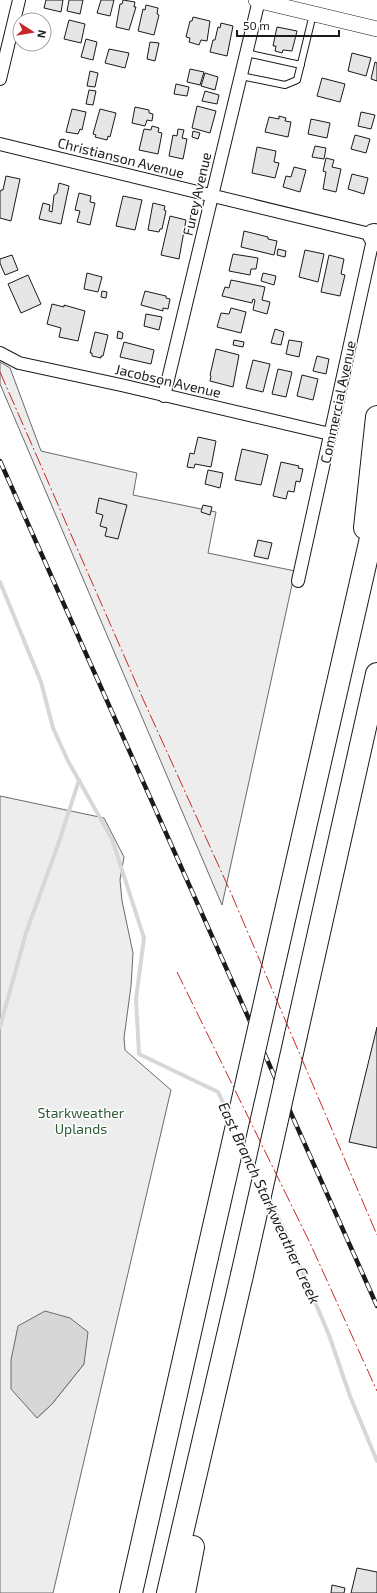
<svg xmlns="http://www.w3.org/2000/svg" width="377" height="1593" viewBox="0 0 377 1593" font-family="'Exo 2',sans-serif">
<style>
.green{fill:#ededed;stroke:#6a6a6a;fill-rule:evenodd}
.water{fill:#d7d7d7;stroke:#6a6a6a}
.lines{fill:none;stroke-linecap:round;stroke-linejoin:round}
.stream{stroke:#d7d7d7;stroke-width:4}
.building{fill:#e6e6e6;stroke:#1a1a1a}
.service-casing{stroke:#1a1a1a;stroke-width:8}
.minor-casing{stroke:#1a1a1a;stroke-width:14}
.tertiary-casing{stroke:#1a1a1a;stroke-width:16}
.motorway-casing{stroke:#1a1a1a;stroke-width:24}
.service{stroke:#fff;stroke-width:6}
.minor{stroke:#fff;stroke-width:12}
.tertiary{stroke:#fff;stroke-width:15}
.motorway{stroke:#fff;stroke-width:22}
.rail-casing{stroke:#1a1a1a;stroke-width:4.5}
.rail{stroke:#fff;stroke-width:3;stroke-dasharray:9;stroke-linecap:butt}
.motorway-bridge-casing{stroke:#1a1a1a;stroke-width:24;stroke-linecap:butt}
.motorway-bridge{stroke:#fff;stroke-width:22}
.power{stroke:#c62828;stroke-width:1;stroke-dasharray:14 3 2 3;stroke-linecap:butt}
.labels{text-anchor:middle;stroke-width:3;stroke-linejoin:round;paint-order:stroke}
.street-label{font-size:14px;fill:#1a1a1a;stroke:#fff}
.park-label{font-size:14px;fill:#2b5a34;stroke:#fff}
.water-label{font-size:15px;font-style:italic;fill:#1a1a1a;stroke:#fff}
</style>
<rect width="100%" height="100%" fill="#fff"/>
<path class="green" d="M0 362 10 368 41 451 137 473 133 495 216 512 208 553 295 571 222 905 0 384Z
M0 796 104 818 124 857 120 880 122 901 133 953 131 986 124 1038 125 1050 171 1090 53 1593H0ZM84 1364 52 1404 37 1418 26 1404Z"/>
<path class="water" d="M45 1311 70 1318 88 1332 84 1364 52 1404 37 1418 11 1389V1360L18 1326Z"/>
<g class="lines">
<path class="stream" d="M0 582 41 682 53 728 68 761 112 839 144 938 136 999 139 1054 218 1092 230 1117
M0 1027 26 933 59 842 79 780
M242 1141 257 1173
M268 1195 294 1252 329 1335 350 1396 377 1461"/>
</g>
<path class="building" d="M46 0H63L61 12 44 8Z
M69 0H83L80 14 67 11Z
M101 0H114L110 16 97 13Z
M123 0 135 2 134 7H136L129 30 116 27 120 4H122Z
M146 5 158 8 157 14 159 15 154 35 138 31 143 9 145 10Z
M193 17 210 21 207 41 201 40 199 45 189 42 190 38 186 37 190 21H192Z
M69 20 85 24 81 43 64 39Z
M221 23 233 26 227 56 210 52 213 40H215L218 27 220 28Z
M277 27 297 31 292 51 283 50 282 53 275 51 276 46H273Z
M86 39 97 42 93 60 81 57Z
M150 42 159 43 155 61 147 59Z
M109 49 129 53 125 68 105 63Z
M352 53 371 58 366 76 348 71Z
M375 62 377 63V81L371 79Z
M190 69 204 72 200 85 187 82Z
M90 71 98 73 95 87 87 86Z
M205 73 218 77 215 90 201 86Z
M322 78 345 84 340 102 317 96Z
M176 84 189 87 187 96 174 94Z
M89 90 96 91 93 105 86 104Z
M205 91 219 95 217 104 202 101Z
M197 106 216 111 210 133 192 128Z
M135 107 149 110V113L153 114 152 121 147 120 145 126 132 123Z
M72 109 86 112 82 130 80 129 78 134 66 132Z
M100 109 116 113 110 137 108 136 107 140 95 137 96 135 93 134Z
M361 112 375 115 371 129 358 126Z
M279 116 286 118 285 121 291 122 288 137 265 132 269 117 279 119Z
M311 119 330 123 327 138 308 134Z
M152 126 159 128 158 132 162 133 158 154 139 150 144 129 151 130Z
M178 129 184 130 182 138 187 139 183 159 169 156 173 135 177 136Z
M193 131 200 133 198 139 192 137Z
M355 135 370 139 366 153 351 149Z
M315 146 326 148 324 159 312 157Z
M257 147 276 151 274 162 279 163 275 178 252 173Z
M326 158 334 160 332 167 341 169 336 192 323 189 326 172 323 171Z
M294 167 306 170 300 192 283 187 286 176 291 177Z
M352 174 368 178 364 194 348 189Z
M6 176 20 179 11 221 0 218V192L1 190H3Z
M59 183 69 186 61 224 39 219 43 203 50 205 49 211 52 212 54 195 57 193Z
M79 193 91 196 90 202 95 203 90 225 77 222 80 211 75 210Z
M123 196 142 200 135 230 116 226Z
M153 203 165 206 164 210 166 211 162 229H160L159 232 148 230Z
M170 216 186 220 179 259 161 255Z
M244 231 268 237V239L277 241 274 255 241 247Z
M278 249 286 251 285 257 277 255Z
M305 250 324 254 318 282 299 277Z
M233 254 258 258 256 269H251L250 275 229 271Z
M12 255 18 270 5 275 0 263V259Z
M329 255 344 259 341 274 345 275 340 296 321 292Z
M87 273 102 277 98 292 84 289Z
M263 273 276 276 274 285 261 281Z
M28 275 41 304 21 313 8 284Z
M231 280 265 287 262 300 270 302 267 314 253 310 255 300 253 299 252 303 222 296 225 287 229 288Z
M102 291 107 292 106 298 101 297Z
M145 291 166 296V298L170 299 168 309 163 308V311L141 305Z
M52 304 64 307V305L85 311 78 341 59 337 61 328 47 324Z
M231 308 246 312 241 333 217 327 221 313 229 314Z
M146 314 162 317 159 330 144 326Z
M275 329 284 332 281 345 271 343Z
M118 331 123 333 122 339 117 338Z
M95 332 108 335 103 356H101V358L92 356V353H90Z
M234 340 244 342 243 347 233 345Z
M289 340 302 342 299 357 286 354Z
M124 342 154 350 151 364 120 357Z
M216 349 239 355 233 387 210 381 211 376 210 375Z
M317 356 329 359 326 374 313 371Z
M253 360 270 364 263 392 246 388Z
M278 369 292 372 286 397 272 394Z
M302 375 318 379 313 400 297 396Z
M198 437 216 441 211 467 195 464 194 468 187 467 190 453 194 454Z
M242 449 268 455 261 485 235 480Z
M281 462 299 466 298 468 303 469 300 482 296 481 294 492 288 491 286 499 273 496Z
M208 470 223 473 220 488 205 484Z
M99 498 127 505 118 539 105 536 107 528 100 526 103 515 96 513Z
M203 505 212 507 210 515 201 512Z
M258 540 272 543 268 559 254 556Z
M377 1027V1148L349 1142Z
M357 1568 377 1572V1593H351Z
M332 1585 345 1588 344 1593H331Z"/>
<g class="lines">
<defs>
<path id="service" d="M246 53 301 65
M241 76 285 85 297 80 313 14"/>
<path id="minor" d="M0 79 19 0
M0 144 374 235 298 581
M0 353 19 363 121 385 330 434
M164 396 259 0"/>
<path id="tertiary" d="M256 0 377 29"/>
<path id="motorway" d="M374 235 377 240
M365 528 377 417
M272 972 377 512
M296 1035 377 674
M131 1593 207 1257
M168 1593 242 1275
M184 1593 193 1547"/>
</defs>
<use href="#service" class="service-casing"/>
<use href="#minor" class="minor-casing"/>
<use href="#tertiary" class="tertiary-casing"/>
<use href="#motorway" class="motorway-casing"/>
<use href="#service" class="service"/>
<use href="#minor" class="minor"/>
<use href="#tertiary" class="tertiary"/>
<use href="#motorway" class="motorway"/>
<defs>
<path id="rail" d="M0 461 377 1306"/>
</defs>
<use href="#rail" class="rail-casing"/>
<use href="#rail" class="rail"/>
<defs>
<path id="motorway-bridge" d="M207 1257 272 972
M242 1275 296 1035"/>
</defs>
<use href="#motorway-bridge" class="motorway-bridge-casing"/>
<use href="#motorway-bridge" class="motorway-bridge"/>
<path class="power" d="M0 372 143 699 231 893 377 1235
M177 972 310 1243 377 1391"/>
</g>
<g class="labels">
<g class="street-label">
<text transform="translate(121 158) rotate(14)" y="5">Christianson Avenue</text>
<text transform="translate(197 194) rotate(-77)" y="5">Furey Avenue</text>
<text transform="translate(168 381) rotate(13)" y="5">Jacobson Avenue</text>
<text transform="translate(338 402) rotate(-78)" y="5">Commercial Avenue</text>
</g>
<g class="park-label">
<text x="81" y="1118">Starkweather<tspan x="81" dy="16">Uplands</tspan></text>
</g>
<g class="water-label">
<text transform="translate(269 1203) rotate(65)" y="5">East Branch Starkweather Creek</text>
</g>
</g>
<g transform="translate(32 32) rotate(102)"><circle r="19" fill="#ffffff" stroke="#a3a3a3"/>
<path d="M0-3L7 15L0 10L-7 15Z" fill="#c62828"/>
<text y="-6" font-size="11" font-weight="bold" text-anchor="middle" fill="#1a1a1a">N</text>
</g>
<path d="M237 30v6h102v-6" fill="none" stroke="#1a1a1a" stroke-width="2"/>
<text x="243" y="30" font-size="12" fill="#1a1a1a" stroke="#ffffff" stroke-width="3" paint-order="stroke">50 m</text>
</svg>
